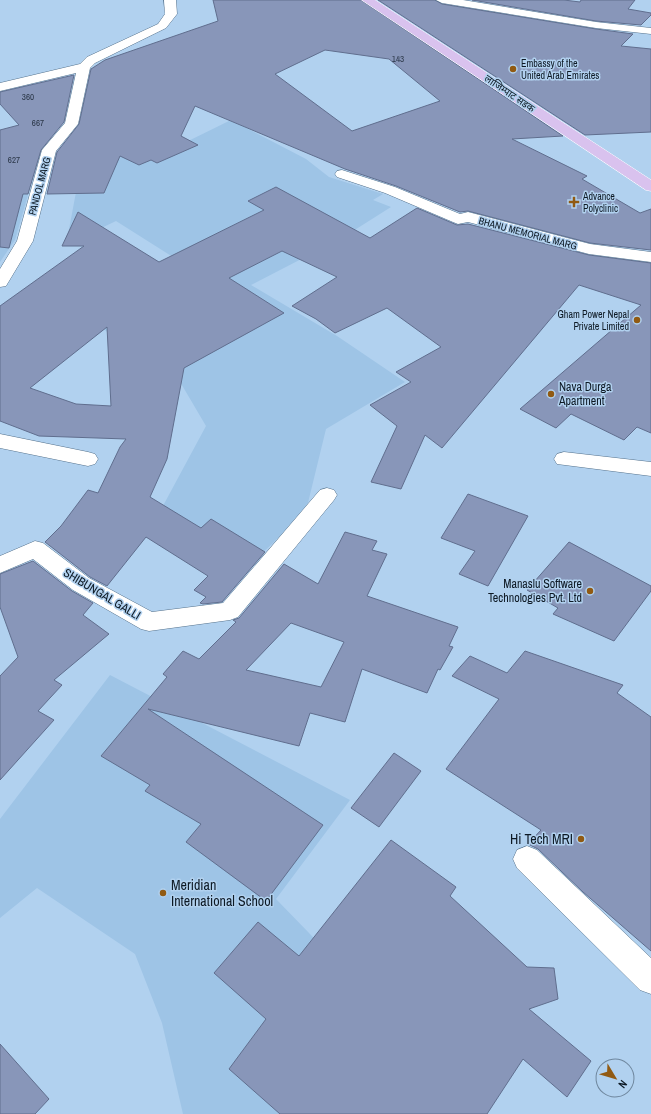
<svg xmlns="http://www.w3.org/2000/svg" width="651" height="1114" viewBox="0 0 651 1114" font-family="'Archivo Narrow','Noto Sans Devanagari',sans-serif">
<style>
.built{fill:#9ec4e6}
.building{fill:#8896b9;stroke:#606e8e;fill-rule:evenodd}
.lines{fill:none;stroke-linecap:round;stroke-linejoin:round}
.minor-casing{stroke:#55728c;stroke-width:1}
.major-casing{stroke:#fff;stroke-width:1}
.minor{fill:#fff;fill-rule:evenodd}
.major{fill:#d9c2ee;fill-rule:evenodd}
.poi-dot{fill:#915a12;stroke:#b1d1ef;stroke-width:1.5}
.labels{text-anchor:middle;stroke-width:3;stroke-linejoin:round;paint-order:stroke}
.far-number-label{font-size:9px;fill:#2c3849}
.far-poi-label{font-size:10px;fill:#0d1924;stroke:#b1d1ef;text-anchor:start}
.far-street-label{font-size:10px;fill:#0d1924;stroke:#b1d1ef}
.poi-label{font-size:12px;fill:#0d1924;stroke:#b1d1ef;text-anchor:start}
.street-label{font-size:12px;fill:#0d1924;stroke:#b1d1ef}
.near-poi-label{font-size:14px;fill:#0d1924;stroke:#b1d1ef;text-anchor:end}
</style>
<rect width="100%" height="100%" fill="#b1d1ef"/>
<path class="built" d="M231 120 306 159 329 177 383 194 373 200 391 207 342 238 251 285 337 336 405 382 326 429 306 511 250 565 150 530 206 426 146 324 112 336 82 311 184 264 116 221 66 245 84 150 176 147Z
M32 181 15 240 0 262V184Z
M110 675 350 800 276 899 343 968 392 1114H183L162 1023 135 954 37 888 0 918V819Z"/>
<path class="building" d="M213 0H361L563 136 512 139 587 176 582 179 640 213 651 209V250L590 243 468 211 460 212 396 186 345 169 195 106 181 136 198 145 157 163 151 160 139 165 120 156 104 193 47 194 57 152 79 124 91 69 105 60 218 21ZM325 50 389 59 440 101 352 131 275 74Z
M378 0H435L442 4 596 29 633 34 621 46 651 49V132L585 135Z
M472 0H564L580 2 581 0H635L628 9 651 13V15L641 25 596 21Z
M74 75 64 122 41 150 28 194H23L9 248 0 247V130L19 125 0 104V92Z
M276 187 370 238 417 208 457 225 468 224 589 255 651 263V433L637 427 624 440 571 414 556 428 520 409 641 305 579 285 442 448 425 435 401 489 371 482 397 426 370 405 411 382 396 372 441 347 387 308 335 333 316 319 292 306 337 277 282 251 229 278 284 313 184 368 167 459 150 497 201 528 211 519 265 552 222 602 203 604 200 603 206 597 194 590 208 576 146 537 107 586 90 577 45 542 61 526 88 490 98 493 120 447 126 439 39 436 0 421V306L84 246H62L78 212 159 262 264 210 248 201ZM107 327 111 406 76 404 30 388Z
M468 494 528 516 488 586 459 574 475 551 441 538Z
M345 532 377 541 372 550 387 554 367 596 458 627 449 646 453 647 440 670 438 669 427 693 362 669 345 722 310 713 299 746 148 709 323 825 266 901 186 842 201 824 145 791 150 785 101 756 167 677 163 674 183 651 199 659 236 622 233 620 239 618 284 564 318 584ZM291 623 344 642 321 687 246 670Z
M569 542 651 586V591L614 641 553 614 558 608 527 590Z
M33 561 72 591 93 603 83 615 109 634 54 680 62 685 38 711 54 720 0 780V676L18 657 0 607V574Z
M525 651 623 685 617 693 651 717V951L583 892 538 849 528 844 541 830 446 769 499 699 452 676 470 656 507 673Z
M394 753 421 771 379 827 351 808Z
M391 840 456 887 450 896 527 967 554 968 558 999 529 1009 591 1061 567 1097 523 1059 487 1114H280L229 1069 266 1019 214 973 258 922 299 956Z
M0 1044 49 1099 35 1114H0Z"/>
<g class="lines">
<defs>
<path id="minor" d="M164 0H176L177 14 166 28 95 63 90 68 78 124 56 151 33 241 6 286 0 287V269L17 241 42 150 65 123 76 73 0 91V83L80 64 87 57 158 24 165 14Z
M436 0H463L596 22 651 28V34L596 28 442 3Z
M342 170 395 187 460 214 468 212 590 244 651 252V262L589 254 468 222 458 224 453 222 385 193 337 177 335 174 337 171Z
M0 434 88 452 95 454 98 459 95 464 88 466 0 448Z
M564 452 651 462V476L557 464 554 459 557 454Z
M327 488 334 490 337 495 334 500 238 617 230 620 149 631 141 629 73 590 33 559 0 573V556L35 541 43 543 89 578 152 612 223 603 320 490Z
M527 846 537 850 651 958V994L640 990 517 868 513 859 517 850Z"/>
<path id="major" d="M362 0H375L651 180V191L646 190Z"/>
</defs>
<use href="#minor" class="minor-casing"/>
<use href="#major" class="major-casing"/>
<use href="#minor" class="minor"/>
<use href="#major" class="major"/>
</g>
<g class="poi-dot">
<circle cx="513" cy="69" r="4"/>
<path d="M572 196h4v4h4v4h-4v4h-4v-4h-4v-4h4z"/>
<circle cx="637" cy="320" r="4"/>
<circle cx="551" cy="394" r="4"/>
<circle cx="590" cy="591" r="4"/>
<circle cx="581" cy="839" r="4"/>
<circle cx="163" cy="893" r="4"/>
</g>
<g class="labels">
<g class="far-number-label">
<text x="398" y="62">143</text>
<text x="28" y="100">360</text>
<text x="38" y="126">667</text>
<text x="14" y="163">627</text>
</g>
<g class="far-poi-label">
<text x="521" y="67">Embassy of the<tspan x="521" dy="12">United Arab Emirates</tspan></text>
<text x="583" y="200">Advance<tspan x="583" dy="12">Polyclinic</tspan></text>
<text x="629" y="318" text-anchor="end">Gham Power Nepal<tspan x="629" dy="12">Private Limited</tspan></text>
</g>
<g class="far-street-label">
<text transform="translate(510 93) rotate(34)" y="4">लाजिम्पाट सडक</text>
<text transform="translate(39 186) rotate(-75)" y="4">PANDOL MARG</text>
<text transform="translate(528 233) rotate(15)" y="4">BHANU MEMORIAL MARG</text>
</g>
<g class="poi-label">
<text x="559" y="391">Nava Durga<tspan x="559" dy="14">Apartment</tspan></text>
<text x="582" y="588" text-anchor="end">Manaslu Software<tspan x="582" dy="14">Technologies Pvt. Ltd</tspan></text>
</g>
<g class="street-label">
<text transform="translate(102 594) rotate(31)" y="4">SHIBUNGAL GALLI</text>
</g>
<g class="near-poi-label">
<text x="573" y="844">Hi Tech MRI</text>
<text x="171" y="890" text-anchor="start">Meridian<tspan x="171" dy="16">International School</tspan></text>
</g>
</g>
<g transform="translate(615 1078) rotate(128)"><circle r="19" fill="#b1d1ef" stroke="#6f879e"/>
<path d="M0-3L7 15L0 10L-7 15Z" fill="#915a12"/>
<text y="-6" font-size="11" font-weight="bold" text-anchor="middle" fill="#0d1924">N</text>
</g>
</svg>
